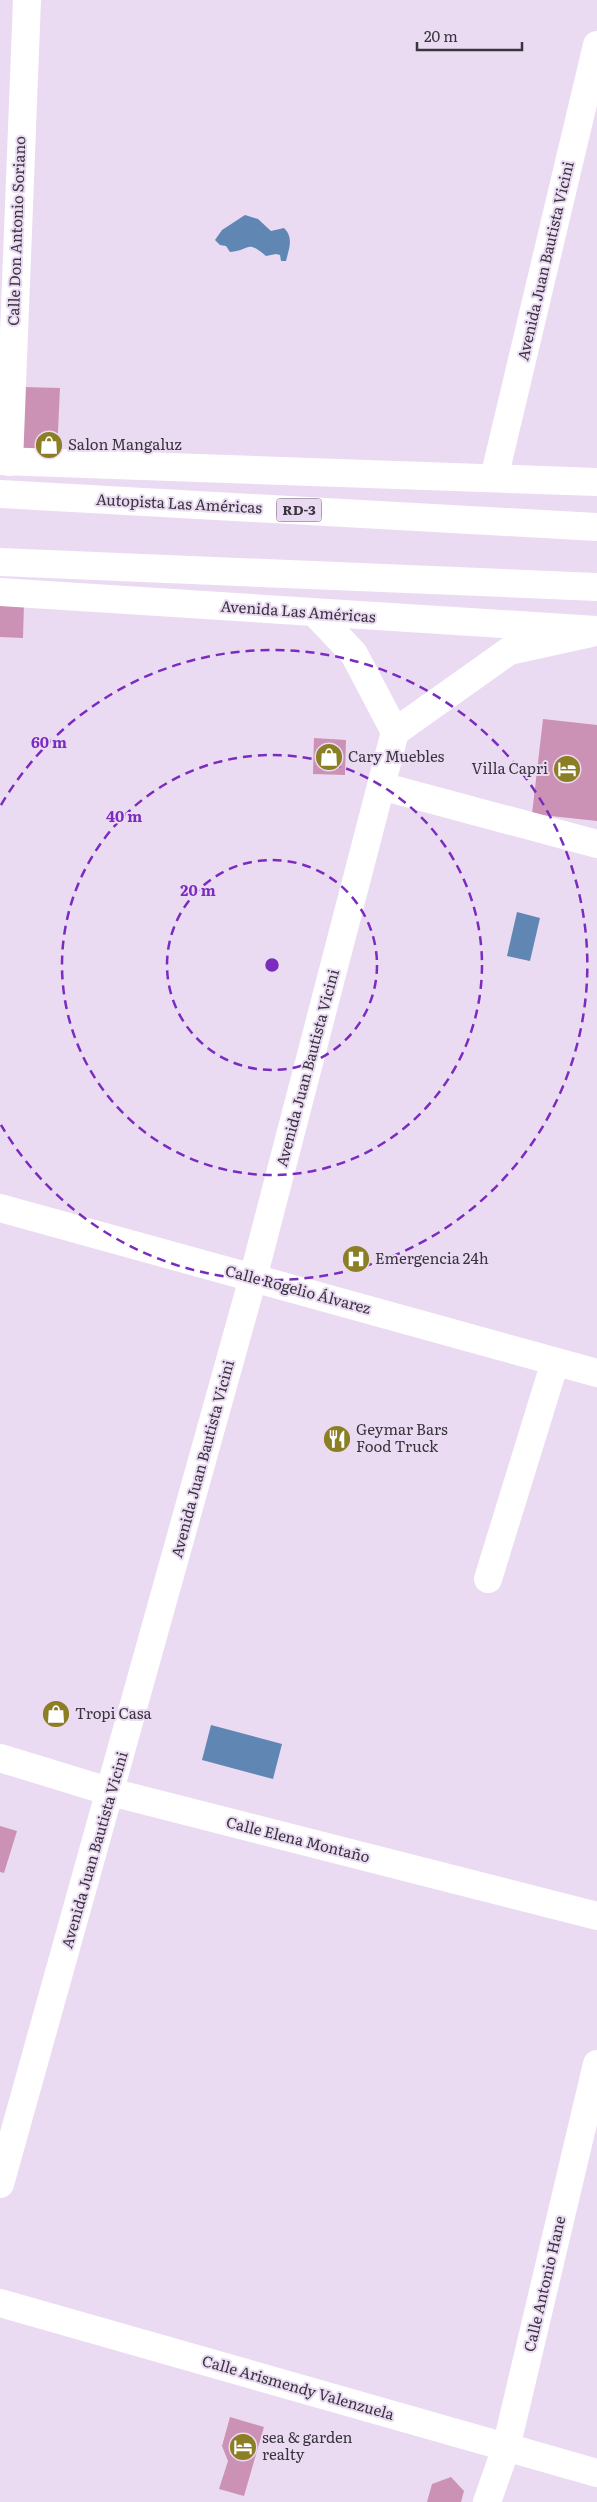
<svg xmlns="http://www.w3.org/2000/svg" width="597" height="2502" viewBox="0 0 597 2502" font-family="Literata,serif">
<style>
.water{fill:#6086b4}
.building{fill:#cb92b5}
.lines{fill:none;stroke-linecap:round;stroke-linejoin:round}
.minor{stroke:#fff;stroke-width:28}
.major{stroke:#fff;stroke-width:28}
.highway{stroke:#fff;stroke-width:28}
.ring{fill:none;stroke:#7b2cbf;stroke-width:2.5;stroke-dasharray:9 6}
.labels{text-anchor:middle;stroke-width:4;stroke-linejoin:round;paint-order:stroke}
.shield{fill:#eadbf3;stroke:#6f6674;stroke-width:1}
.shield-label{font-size:14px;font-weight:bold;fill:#3a343e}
.street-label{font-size:15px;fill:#3a343e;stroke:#eadbf3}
.poi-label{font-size:15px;fill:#3a343e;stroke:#eadbf3;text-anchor:start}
.centre{fill:#7b2cbf;stroke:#eadbf3;stroke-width:2.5}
.ring-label{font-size:15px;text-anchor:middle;font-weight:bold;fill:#7b2cbf;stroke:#eadbf3;stroke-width:4;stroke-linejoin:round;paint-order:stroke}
</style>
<rect width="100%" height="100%" fill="#eadbf3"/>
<path class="water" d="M245 215 258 219 271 231 284 228C294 238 289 248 286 261H281L280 255 276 254 266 256C246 239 251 250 230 252L226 246 220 245 215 240 222 230Z
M517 912 540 918 530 961 507 956Z
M211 1725 282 1744 273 1779 202 1760Z"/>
<path class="building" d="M23 387 60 388 57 453 20 451Z
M0 602 24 603 23 638 0 637Z
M543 719 597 725V821L532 814Z
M314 738 346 740 345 775 313 774Z
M0 1826 17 1831 4 1873 0 1872Z
M230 2417 264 2427 244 2496 219 2489 228 2461 222 2446Z
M451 2477 464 2491 461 2502H427L432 2484Z"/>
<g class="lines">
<path class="minor" d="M9 462 27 0
M494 478 597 45
M316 614 354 654 395 732
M395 732 509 651 591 633
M381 786 597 844
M0 1208 597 1373
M488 1579 555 1362
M0 1758 111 1792 597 1916
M0 2184 253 1278 395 732
M0 2303 597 2473
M487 2502 506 2448 597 2064"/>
<path class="major" d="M0 461 597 482
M0 592 597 630"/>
<path class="highway" d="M0 494 597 527
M0 562 597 587"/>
</g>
<g class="ring">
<circle cx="272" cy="965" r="105"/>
<circle cx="272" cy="965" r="210"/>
<path d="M1 805A315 315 0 1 1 1 1125"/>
</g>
<defs>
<symbol id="shop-disc" viewBox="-11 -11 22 22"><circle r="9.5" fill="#8c7e24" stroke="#eadbf3"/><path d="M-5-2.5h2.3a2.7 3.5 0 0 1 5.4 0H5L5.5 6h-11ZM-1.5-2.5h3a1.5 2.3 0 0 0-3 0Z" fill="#fff"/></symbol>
<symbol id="hotel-disc" viewBox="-11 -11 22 22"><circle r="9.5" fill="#8c7e24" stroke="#eadbf3"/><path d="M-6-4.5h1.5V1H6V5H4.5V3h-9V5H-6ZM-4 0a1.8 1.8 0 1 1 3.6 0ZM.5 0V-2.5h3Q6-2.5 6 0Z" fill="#fff"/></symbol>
<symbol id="hospital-disc" viewBox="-11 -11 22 22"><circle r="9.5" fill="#8c7e24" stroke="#eadbf3"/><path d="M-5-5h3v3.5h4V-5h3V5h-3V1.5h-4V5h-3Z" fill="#fff"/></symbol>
<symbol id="restaurant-disc" viewBox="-11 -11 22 22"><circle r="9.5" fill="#8c7e24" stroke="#eadbf3"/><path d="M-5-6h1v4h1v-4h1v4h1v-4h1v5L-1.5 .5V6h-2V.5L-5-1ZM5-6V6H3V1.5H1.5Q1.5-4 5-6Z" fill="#fff"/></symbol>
</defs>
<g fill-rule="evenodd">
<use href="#shop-disc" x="33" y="429" width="32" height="32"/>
<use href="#shop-disc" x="313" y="741" width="32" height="32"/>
<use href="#hotel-disc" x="551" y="753" width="32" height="32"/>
<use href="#hospital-disc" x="340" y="1243" width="32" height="32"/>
<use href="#restaurant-disc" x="321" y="1423" width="32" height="32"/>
<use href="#shop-disc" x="40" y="1698" width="32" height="32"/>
<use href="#hotel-disc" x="227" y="2431" width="32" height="32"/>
</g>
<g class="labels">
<rect class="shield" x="276.5" y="498.5" width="45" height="23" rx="4"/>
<g class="shield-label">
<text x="299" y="515">RD-3</text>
</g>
<g class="street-label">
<text transform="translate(17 231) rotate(-88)" y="5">Calle Don Antonio Soriano</text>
<text transform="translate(546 261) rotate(-77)" y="5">Avenida Juan Bautista Vicini</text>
<text transform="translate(179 504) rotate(3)" y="5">Autopista Las Américas</text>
<text transform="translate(298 612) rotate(4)" y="5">Avenida Las Américas</text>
<text transform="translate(308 1068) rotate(-75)" y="5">Avenida Juan Bautista Vicini</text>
<text transform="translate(298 1290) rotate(15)" y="5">Calle Rogelio Álvarez</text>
<text transform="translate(203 1459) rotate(-75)" y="5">Avenida Juan Bautista Vicini</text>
<text transform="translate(298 1840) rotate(14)" y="5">Calle Elena Montaño</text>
<text transform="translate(95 1850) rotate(-74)" y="5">Avenida Juan Bautista Vicini</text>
<text transform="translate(545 2284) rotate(-77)" y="5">Calle Antonio Hane</text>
<text transform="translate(298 2388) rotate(16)" y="5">Calle Arismendy Valenzuela</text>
</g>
<g class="poi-label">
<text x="68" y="450">Salon Mangaluz</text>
<text x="348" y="762">Cary Muebles</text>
<text x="548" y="774" text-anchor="end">Villa Capri</text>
<text x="375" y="1264">Emergencia 24h</text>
<text x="356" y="1435">Geymar Bars<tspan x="356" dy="17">Food Truck</tspan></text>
<text x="75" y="1719">Tropi Casa</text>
<text x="262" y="2443">sea &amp; garden<tspan x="262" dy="17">realty</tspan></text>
</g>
</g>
<circle cx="272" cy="965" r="8" class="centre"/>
<g class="ring-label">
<text x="49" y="748">60 m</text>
<text x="124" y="822">40 m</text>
<text x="198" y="896">20 m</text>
</g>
<path d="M417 42v8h105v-8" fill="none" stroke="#3a343e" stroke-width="2.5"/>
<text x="424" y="42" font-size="15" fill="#3a343e" stroke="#eadbf3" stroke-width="4" paint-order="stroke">20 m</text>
</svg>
